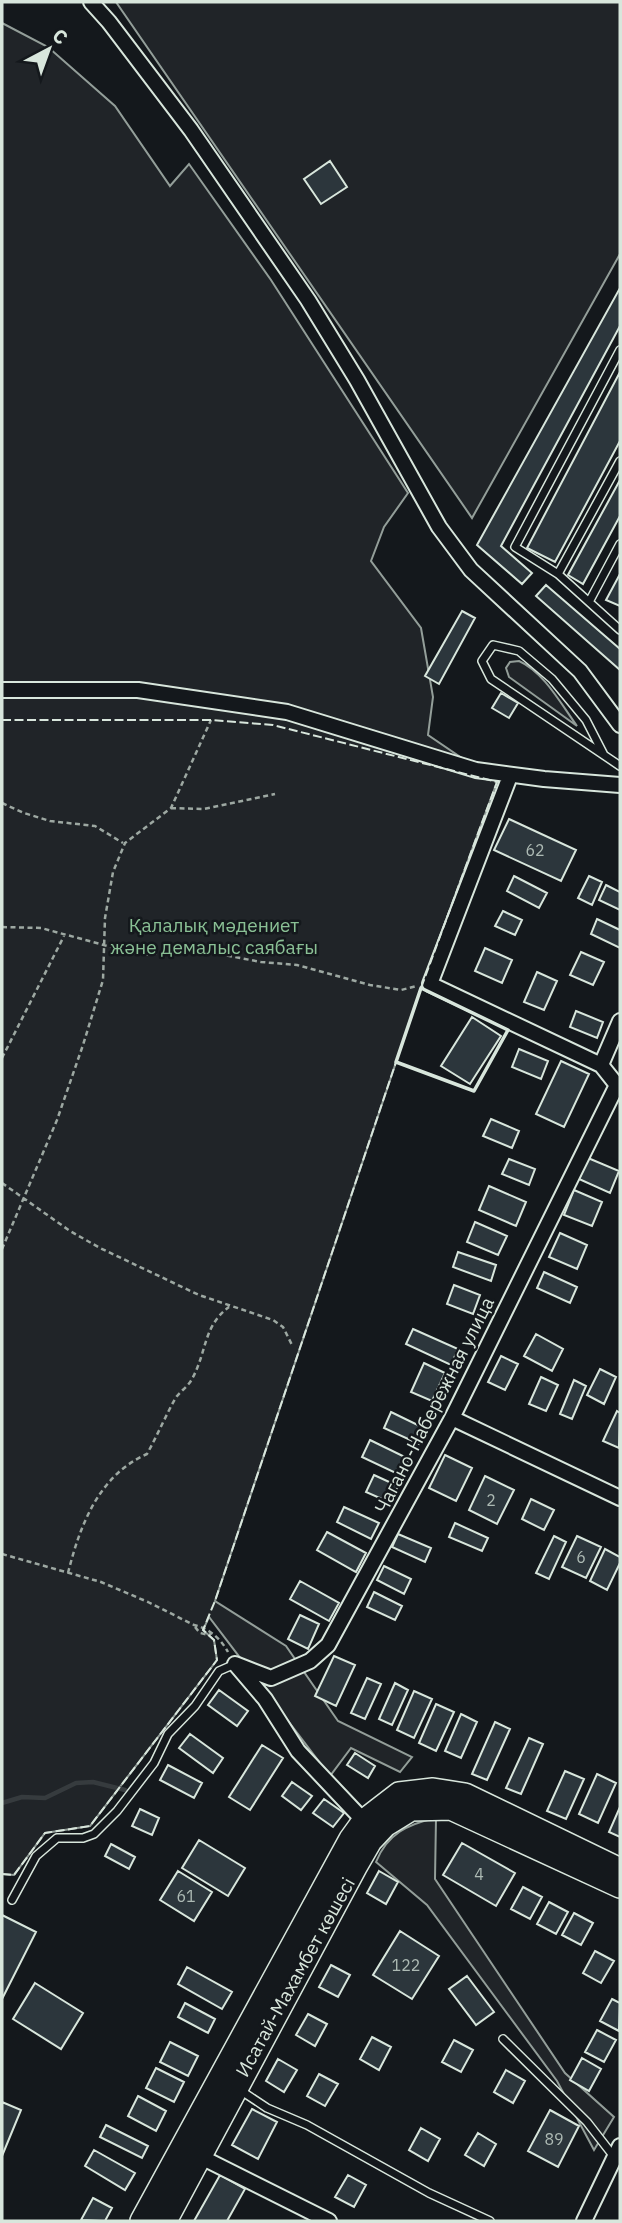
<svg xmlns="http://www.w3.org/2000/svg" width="622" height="2223" viewBox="0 0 622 2223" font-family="'IBM Plex Sans',sans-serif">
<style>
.green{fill:#202428;stroke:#939e99;stroke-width:2}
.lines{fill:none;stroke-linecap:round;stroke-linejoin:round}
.stream{stroke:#363b3e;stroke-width:4.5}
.building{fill:#2c363c;stroke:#d8e6dc;stroke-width:2}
.lane-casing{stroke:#d8e6dc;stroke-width:10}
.street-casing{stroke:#d8e6dc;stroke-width:18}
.primary-casing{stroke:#d8e6dc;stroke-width:26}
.path{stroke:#9da8a2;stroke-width:2.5;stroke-dasharray:5 3.5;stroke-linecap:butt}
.lane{stroke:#14181c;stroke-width:7}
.street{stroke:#14181c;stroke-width:14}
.primary{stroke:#14181c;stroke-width:23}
.fence{stroke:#d8e6dc;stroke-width:2;stroke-dasharray:9 3.5;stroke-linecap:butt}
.wall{stroke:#d8e6dc;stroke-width:3.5}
.labels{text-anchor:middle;stroke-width:5;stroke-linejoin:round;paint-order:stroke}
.number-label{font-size:16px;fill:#adbab4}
.park-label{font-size:19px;fill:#8ac095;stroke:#14181c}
.street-label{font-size:19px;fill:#d8e6dc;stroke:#14181c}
</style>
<rect width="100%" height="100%" fill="#14181c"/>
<path class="green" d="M116 2H620V254L472 518Z
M2 23 48 47 115 106 170 186 189 164 271 280 408 493 384 527 371 561 421 628 433 697 428 735 497 782 422 985 215 1601 286 1646 338 1721 412 1757 400 1772 351 1748 330 1776 209 1617 203 1630 214 1640 217 1660 90 1826 45 1833 14 1875 2 1874Z
M519 661C544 672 561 704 577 726L509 677 506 668 510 662Z
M436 1818 435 1879 565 2073 614 2117 594 2150 557 2081 427 1905 376 1862C387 1834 408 1824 436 1818Z"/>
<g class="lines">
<path class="stream" d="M2 1803 22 1797 45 1798 76 1783 93 1782 125 1790"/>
</g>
<path class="building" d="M330 161 347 187 321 204 304 179Z
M620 288V326L501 546 532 573 522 584 477 545Z
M620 372V441L555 562 527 548Z
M620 480V516L583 584 568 575Z
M620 574V606L606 600Z
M546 585 620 649V670L536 596Z
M462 611 475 618 439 684 425 676Z
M501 693 518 703 509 718 492 708Z
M509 819 576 850 561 881 494 850Z
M514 876 547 893 539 908 507 891Z
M589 876 602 882 592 905 578 898Z
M606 885 620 892V910L599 900Z
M503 911 522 920 515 935 495 926Z
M597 919 620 930V948L591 934Z
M485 948 512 960 502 983 475 971Z
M581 952 604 962 593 985 570 975Z
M537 972 557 981 544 1010 524 1002Z
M576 1011 603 1022 597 1038 570 1027Z
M472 1017 501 1036 470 1084 441 1066Z
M519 1049 548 1061 541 1079 512 1067Z
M561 1061 589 1074 564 1127 536 1114Z
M491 1119 519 1131 512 1148 483 1136Z
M588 1158 619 1171 610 1193 579 1179Z
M509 1159 535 1169 529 1185 502 1174Z
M489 1186 526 1202 516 1226 479 1210Z
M574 1190 602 1202 592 1226 564 1215Z
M475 1222 507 1236 498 1255 467 1242Z
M560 1233 587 1245 577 1269 549 1257Z
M458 1252 496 1265 491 1281 453 1267Z
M544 1272 577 1287 570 1303 537 1288Z
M454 1285 480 1295 473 1314 447 1304Z
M413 1329 458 1349 451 1365 406 1344Z
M536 1334 563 1349 552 1371 524 1356Z
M501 1356 518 1364 505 1390 488 1382Z
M424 1363 445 1373 432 1401 411 1392Z
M600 1369 616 1377 604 1404 587 1395Z
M541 1377 558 1385 546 1411 529 1404Z
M574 1380 586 1386 572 1419 560 1414Z
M617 1411 620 1413 619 1448 603 1441Z
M391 1412 426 1429 419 1444 384 1428Z
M370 1440 409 1459 402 1476 362 1457Z
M445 1455 472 1468 456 1501 429 1488Z
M374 1475 398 1486 391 1503 366 1492Z
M485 1476 514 1490 497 1524 469 1510Z
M531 1499 554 1510 544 1530 522 1519Z
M344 1507 379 1523 371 1539 337 1522Z
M455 1523 488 1538 482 1551 449 1537Z
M327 1532 366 1553 356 1572 317 1550Z
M398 1534 431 1548 425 1562 392 1547Z
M554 1536 566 1542 549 1579 536 1573Z
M577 1536 601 1547 586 1578 562 1567Z
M605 1549 620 1557V1563L607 1590 590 1581Z
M384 1566 411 1579 404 1594 377 1580Z
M300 1581 339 1603 329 1621 290 1599Z
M374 1592 402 1606 395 1620 367 1607Z
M300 1615 319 1624 308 1649 288 1639Z
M334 1656 355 1665 336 1706 315 1696Z
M367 1678 381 1684 365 1719 351 1713Z
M395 1683 408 1690 392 1725 379 1719Z
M219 1690 248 1711 237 1726 208 1705Z
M414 1691 432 1699 414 1738 397 1730Z
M436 1704 454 1712 436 1751 419 1743Z
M461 1714 477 1722 461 1758 445 1751Z
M495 1722 510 1729 487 1780 472 1774Z
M190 1734 223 1758 213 1773 179 1748Z
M529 1738 543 1744 521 1794 506 1788Z
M262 1745 283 1758 250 1810 229 1797Z
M355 1753 375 1766 368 1778 347 1765Z
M168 1765 202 1783 194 1798 160 1780Z
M565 1771 584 1779 566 1819 547 1811Z
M597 1774 616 1783 598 1823 579 1814Z
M292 1782 312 1796 301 1810 282 1796Z
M324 1799 344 1813 333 1827 313 1813Z
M620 1807V1837L609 1832Z
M140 1809 159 1818 152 1835 132 1826Z
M199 1840 245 1868 228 1896 182 1868Z
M462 1843 515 1873 496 1906 443 1875Z
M111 1844 135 1857 129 1869 105 1856Z
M178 1871 212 1892 194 1921 160 1900Z
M379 1871 398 1882 386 1904 367 1893Z
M523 1887 542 1897 530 1919 511 1909Z
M549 1902 568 1912 556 1934 537 1924Z
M574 1913 593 1923 581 1945 562 1935Z
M2 1915 36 1932 2 1999Z
M400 1931 439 1956 412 1999 373 1975Z
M595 1951 614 1961 601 1983 583 1973Z
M331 1965 350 1975 338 1997 319 1987Z
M187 1967 232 1992 222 2009 178 1984Z
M467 1976 494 2012 476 2025 449 1989Z
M35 1983 83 2013 61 2049 13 2019Z
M612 1999 620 2003 619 2031 600 2021Z
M185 2003 215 2019 208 2033 178 2017Z
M308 2014 327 2024 315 2046 296 2035Z
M597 2030 616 2040 604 2062 585 2052Z
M372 2037 391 2047 379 2070 360 2059Z
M454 2040 473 2050 461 2072 442 2062Z
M170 2042 198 2056 188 2076 160 2062Z
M582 2058 601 2069 589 2091 570 2080Z
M278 2059 297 2070 284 2092 266 2081Z
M156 2068 184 2082 174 2102 146 2088Z
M506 2070 525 2081 513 2103 494 2092Z
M319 2074 338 2084 325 2106 307 2096Z
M138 2096 166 2111 156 2131 128 2116Z
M2 2102 21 2110 2 2156Z
M252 2109 277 2122 258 2159 232 2145Z
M550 2110 579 2126 558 2167 528 2151Z
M106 2125 148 2146 142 2158 100 2137Z
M421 2128 440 2139 428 2161 409 2150Z
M478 2133 496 2144 484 2166 465 2155Z
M94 2150 135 2173 125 2190 85 2166Z
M220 2175 245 2189 227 2221H194Z
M348 2175 366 2185 354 2207 335 2197Z
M93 2198 112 2208 105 2221 81 2220Z"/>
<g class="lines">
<defs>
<path id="lane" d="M620 350 515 547 558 574 620 461
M558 574 620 630
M589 602 620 544
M604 755 586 720 552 679 519 651 493 645 482 661 491 679 620 766
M12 1900 36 1856 57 1838H83L94 1834 117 1811 154 1763 168 1734 195 1706 219 1671 235 1664
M503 2039 587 2122 615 2158
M240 2090 267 2108 307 2125 429 2193 490 2221"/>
<path id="street" d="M91 2 109 22 191 130 308 300 357 380 439 527 471 570 580 671 620 725
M2 690H138L287 712 476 770 544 779 620 785
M510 776 430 984 601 1065 620 1089
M601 1065 620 1021
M452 1418 620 1498
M235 1664 271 1678 310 1661 328 1645 452 1418 617 1085
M236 1665 265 1699 298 1751 364 1821
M195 2154 329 2221
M584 2221 620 2146"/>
<path id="primary" d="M142 2221 351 1839 364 1821 399 1794 433 1790 465 1795 620 1870
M165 2221 355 1867 370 1841 385 1825 411 1809 451 1808 620 1886"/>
</defs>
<use href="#lane" class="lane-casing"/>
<use href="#street" class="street-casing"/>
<use href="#primary" class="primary-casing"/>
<path class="path" d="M2 803 24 813 50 821 95 826 123 843
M171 808 204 809 275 794
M2 927 41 928 141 955 193 949 261 962 297 965 370 985 401 990 417 986
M2 1058 64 936
M2 1183 70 1231 100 1248 199 1295 273 1320 283 1327 293 1347
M2 1249 57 1120 83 1045 103 980 105 918 113 872 125 843 171 808 211 720
M2 1554 101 1582 148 1602 194 1625C210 1629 220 1638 228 1652
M68 1573C80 1525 99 1475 147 1454 157 1436 165 1417 175 1399 179 1392 188 1387 192 1379 207 1352 203 1326 229 1307
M195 1627 200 1633 209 1635 212 1633"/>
<use href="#lane" class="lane"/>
<use href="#street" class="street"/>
<use href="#primary" class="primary"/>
<path class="fence" d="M2 720H211L273 725 497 782 421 988
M2 1874 14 1875 45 1833 90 1826 217 1660 214 1640 203 1630 215 1601 396 1062"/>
<path class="wall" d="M421 988 508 1030 474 1091 396 1062Z"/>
</g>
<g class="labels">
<g class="number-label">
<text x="535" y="856">62</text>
<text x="491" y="1506">2</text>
<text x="581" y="1563">6</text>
<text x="479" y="1880">4</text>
<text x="186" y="1902">61</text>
<text x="406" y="1971">122</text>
<text x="554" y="2145">89</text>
</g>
<g class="park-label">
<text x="214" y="932">Қалалық мәдениет<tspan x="214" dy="22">және демалыс саябағы</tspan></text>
</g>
<g class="street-label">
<text transform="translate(434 1405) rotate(-63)" y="7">Чагано-Набережная улица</text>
<text transform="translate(295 1977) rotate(-61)" y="7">Исатай-Махамбет көшесі</text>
</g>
</g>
<rect width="622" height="2223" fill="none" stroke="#d8e6dc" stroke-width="7"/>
<g transform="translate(49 49) rotate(41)" stroke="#14181c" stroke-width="5" paint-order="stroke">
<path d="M0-5L12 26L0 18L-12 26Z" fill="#d8e6dc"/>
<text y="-10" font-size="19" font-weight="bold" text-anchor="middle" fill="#d8e6dc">С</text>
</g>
</svg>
